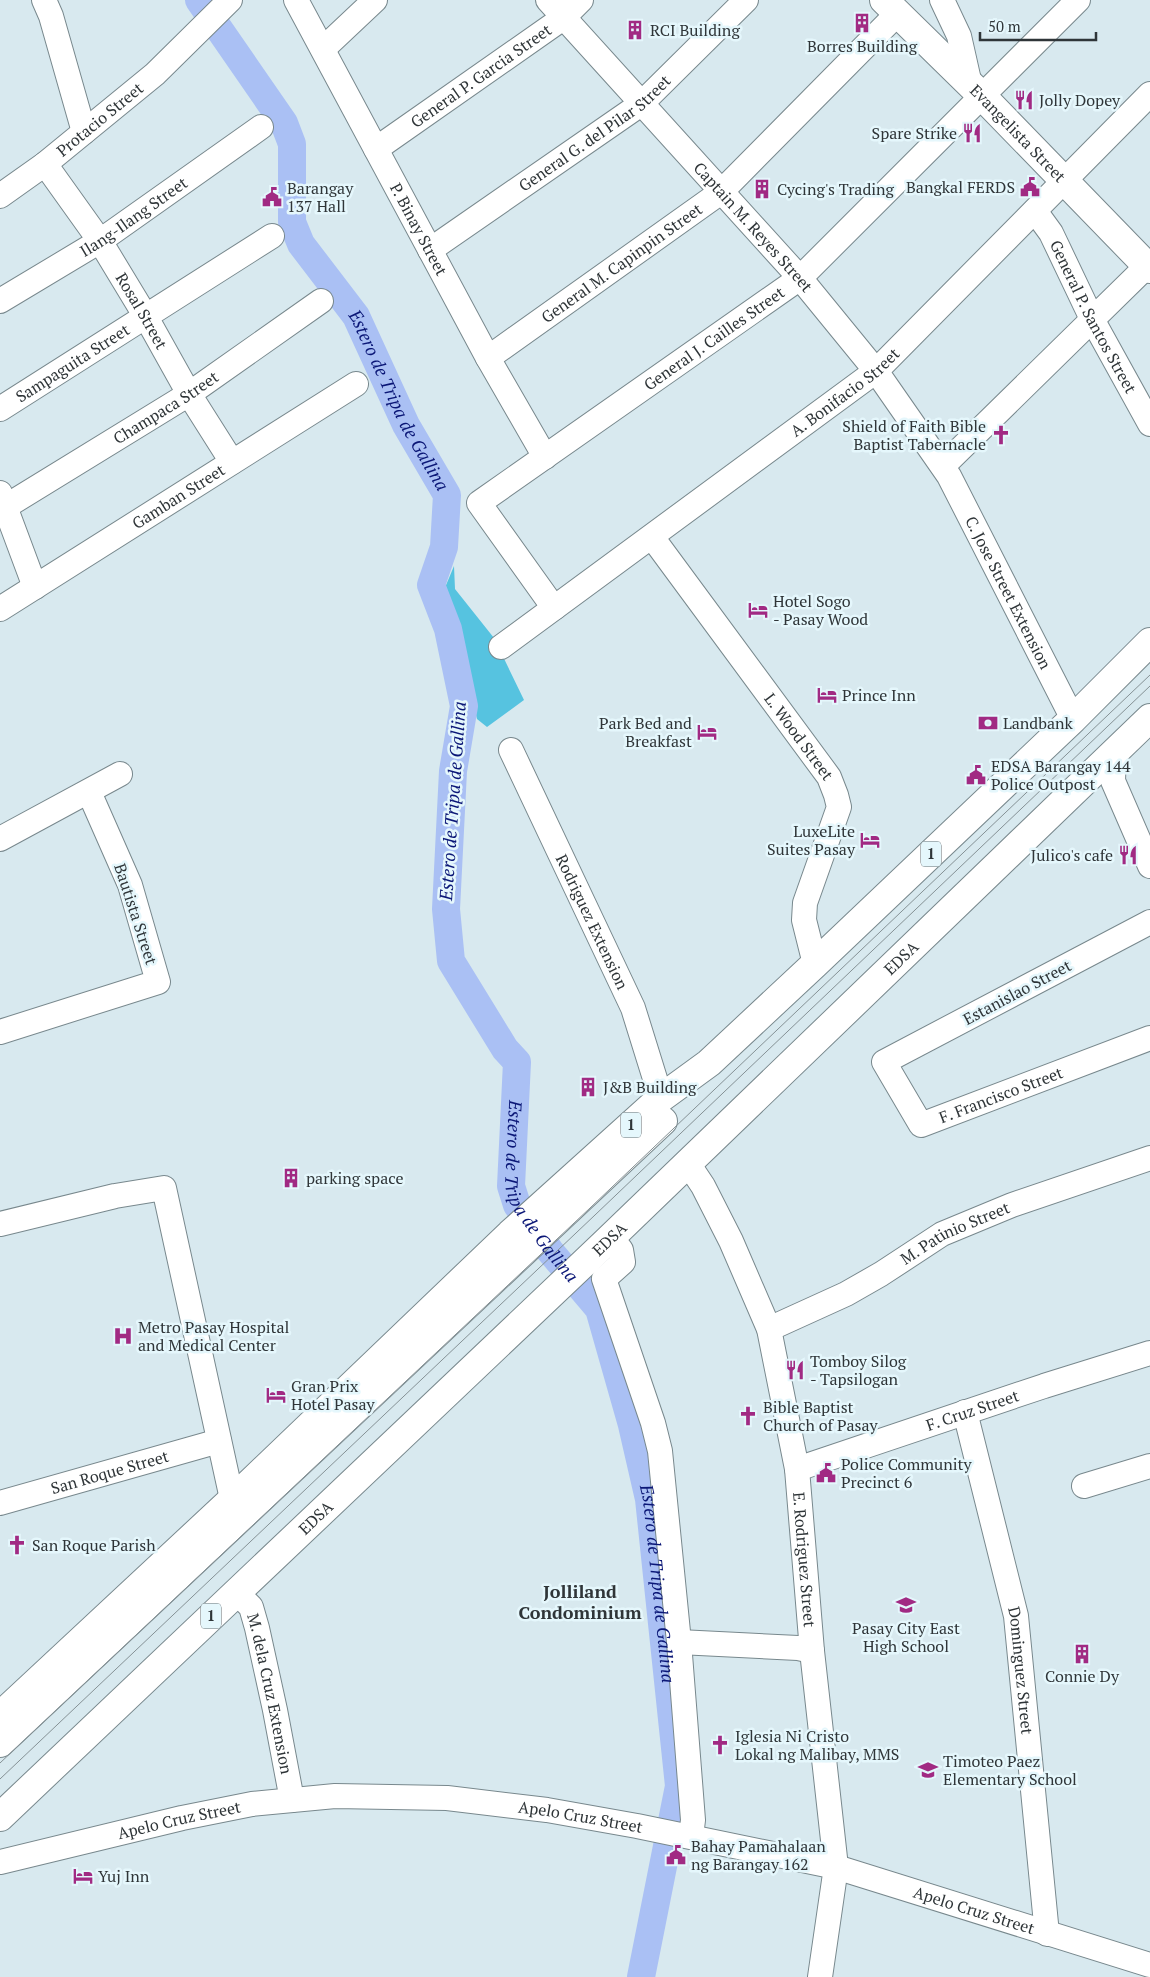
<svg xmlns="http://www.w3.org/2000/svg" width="1150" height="1977" viewBox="0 0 1150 1977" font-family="'PT Serif',serif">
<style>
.green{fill:#56c3e0}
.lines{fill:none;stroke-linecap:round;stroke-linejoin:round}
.river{stroke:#aac0f4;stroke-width:28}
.minor-casing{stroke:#78888d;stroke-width:26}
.major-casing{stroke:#78888d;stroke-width:30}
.highway-casing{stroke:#78888d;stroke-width:30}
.minor{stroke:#fff;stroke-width:24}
.major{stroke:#fff;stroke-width:28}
.highway{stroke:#fff;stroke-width:28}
.tram{stroke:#859195;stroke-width:1}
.labels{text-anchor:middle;stroke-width:5;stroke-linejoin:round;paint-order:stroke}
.shield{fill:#e5f7fc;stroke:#666f73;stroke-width:1}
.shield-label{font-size:15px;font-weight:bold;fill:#2f3538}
.poi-label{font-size:16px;fill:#2f3538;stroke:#e5f7fc;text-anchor:start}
.street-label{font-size:16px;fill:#2f3538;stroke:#e5f7fc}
.water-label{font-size:18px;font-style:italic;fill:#0b1777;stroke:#e5f7fc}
.neighbourhood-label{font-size:18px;font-weight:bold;fill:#2f3538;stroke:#e5f7fc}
</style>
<rect width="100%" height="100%" fill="#d8e9ef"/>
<path class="green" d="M454 566 455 589 494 638 524 700 487 727 477 719 444 590Z"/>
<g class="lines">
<path class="river" id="s1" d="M199 0 284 123 292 144V222L301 244 356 316 406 425 447 495 444 547 431 585 448 629 464 706 453 771 446 909 451 961 505 1049 517 1062 511 1186 517 1205 550 1251 599 1309 632 1425 649 1499 679 1786 641 1977"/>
<defs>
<g id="minor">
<path d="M44 0 51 16 84 132"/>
<path id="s2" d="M296 0 488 358 545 457"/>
<path id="s3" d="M548 0 800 278 876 371 949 476 1073 719"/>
<path d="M942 0 959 36 970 85"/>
<path d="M323 49 375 0"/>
<path id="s4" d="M376 149 563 18 581 0"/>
<path id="s5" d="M45 164 100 241 146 317 189 394 232 462"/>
<path id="s6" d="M0 196 45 164 155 74 230 0"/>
<path id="s7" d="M1035 211 1051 233 1092 319 1150 424"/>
<path id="s8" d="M430 250 641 104 746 0"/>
<path id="s9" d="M0 301 100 241 261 127"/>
<path id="s10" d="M488 358 721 192 898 13"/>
<path id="s11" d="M0 409 272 236"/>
<path d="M943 466 1150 263"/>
<path d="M0 493 35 587"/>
<path id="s12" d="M5 507 189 394 321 301"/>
<path id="s13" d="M652 537 829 777 836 795 839 807 805 903 804 920 815 964"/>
<path id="s14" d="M554 608 479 503 800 278 1078 0"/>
<path id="s15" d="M0 609 356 384"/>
<path id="s16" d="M501 647 876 371 1150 94"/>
<path id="s17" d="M511 750 633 1008 661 1098"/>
<path d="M1114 754 1113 781 1150 866"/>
<path d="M0 839 120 774"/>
<path id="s18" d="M1150 922 884 1062 921 1125 1150 1038"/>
<path d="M0 1032 158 982 130 885 89 792"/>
<path id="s19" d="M687 1162 703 1186 731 1241 769 1329 797 1469 812 1651 836 1867 820 1977"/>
<path d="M0 1224 115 1196 164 1188 232 1499"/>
<path d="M611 1237 621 1250 623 1262 604 1279 653 1423 660 1451 679 1642 693 1820 691 1836"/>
<path id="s20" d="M769 1329 846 1294 881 1274 942 1234 1012 1205 1150 1158"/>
<path id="s21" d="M965 1412 1016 1616 1047 1934"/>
<path id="s22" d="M797 1469 1044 1386 1150 1353"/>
<path d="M1084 1486 1150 1466"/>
<path id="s23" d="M0 1503 219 1441"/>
<path id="s24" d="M236 1592 251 1607 257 1628 275 1710 292 1800"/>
<path d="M679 1642 798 1648 812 1651"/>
<path id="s25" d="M0 1862 182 1818 252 1804 335 1796 447 1798 547 1810 637 1826 836 1867 1150 1965"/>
</g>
<g id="major">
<path id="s26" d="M884 0 982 96 1150 269"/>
</g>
<g id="highway">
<path d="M0 1716 250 1483 510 1234 661 1098 709 1063 815 964 1073 719 1150 642"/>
<path d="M0 1743 663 1121"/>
<path id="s27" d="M0 1817 604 1244 1150 718"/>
</g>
</defs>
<use href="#minor" class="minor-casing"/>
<use href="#major" class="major-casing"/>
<use href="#highway" class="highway-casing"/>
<use href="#minor" class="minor"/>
<use href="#major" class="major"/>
<use href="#highway" class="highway"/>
<path class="tram" d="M0 1763 590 1208 1150 675
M0 1779 595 1215 1150 686"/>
</g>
<defs>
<symbol id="building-bare" viewBox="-9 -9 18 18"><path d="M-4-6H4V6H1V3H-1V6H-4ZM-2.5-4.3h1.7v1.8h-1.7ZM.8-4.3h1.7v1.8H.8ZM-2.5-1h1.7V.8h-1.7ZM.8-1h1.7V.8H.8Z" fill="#a12a83" stroke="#e5f7fc" stroke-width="2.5" paint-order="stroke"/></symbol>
<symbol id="restaurant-bare" viewBox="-9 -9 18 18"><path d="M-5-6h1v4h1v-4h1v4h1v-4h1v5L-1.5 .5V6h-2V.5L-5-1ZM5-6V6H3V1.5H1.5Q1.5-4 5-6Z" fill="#a12a83" stroke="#e5f7fc" stroke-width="2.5" paint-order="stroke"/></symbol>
<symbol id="civic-bare" viewBox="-9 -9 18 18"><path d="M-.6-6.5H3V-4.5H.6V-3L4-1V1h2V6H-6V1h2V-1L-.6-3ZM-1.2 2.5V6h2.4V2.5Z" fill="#a12a83" stroke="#e5f7fc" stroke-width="2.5" paint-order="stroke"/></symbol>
<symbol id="church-bare" viewBox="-9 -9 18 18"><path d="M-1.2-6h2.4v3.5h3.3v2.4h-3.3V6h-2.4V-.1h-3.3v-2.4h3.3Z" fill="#a12a83" stroke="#e5f7fc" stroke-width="2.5" paint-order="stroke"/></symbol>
<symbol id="hotel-bare" viewBox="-9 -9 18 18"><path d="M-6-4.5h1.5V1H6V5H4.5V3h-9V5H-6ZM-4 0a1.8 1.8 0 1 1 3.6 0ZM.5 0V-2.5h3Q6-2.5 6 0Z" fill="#a12a83" stroke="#e5f7fc" stroke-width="2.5" paint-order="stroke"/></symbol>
<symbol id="bank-bare" viewBox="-9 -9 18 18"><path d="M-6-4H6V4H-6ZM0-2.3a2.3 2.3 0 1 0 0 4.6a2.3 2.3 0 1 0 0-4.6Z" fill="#a12a83" stroke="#e5f7fc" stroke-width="2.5" paint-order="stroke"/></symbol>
<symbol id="hospital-bare" viewBox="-9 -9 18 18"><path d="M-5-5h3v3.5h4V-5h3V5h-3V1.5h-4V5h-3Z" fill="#a12a83" stroke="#e5f7fc" stroke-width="2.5" paint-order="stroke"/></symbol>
<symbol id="school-bare" viewBox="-9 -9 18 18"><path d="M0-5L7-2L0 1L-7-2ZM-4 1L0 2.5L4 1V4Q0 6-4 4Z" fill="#a12a83" stroke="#e5f7fc" stroke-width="2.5" paint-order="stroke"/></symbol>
</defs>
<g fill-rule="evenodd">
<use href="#building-bare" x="848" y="9" width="28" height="28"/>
<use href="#building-bare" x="621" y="16" width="28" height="28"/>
<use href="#restaurant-bare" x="1010" y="86" width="28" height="28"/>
<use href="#restaurant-bare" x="958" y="119" width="28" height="28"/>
<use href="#civic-bare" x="1016" y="173" width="28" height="28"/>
<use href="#building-bare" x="748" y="175" width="28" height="28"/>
<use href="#civic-bare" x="258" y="183" width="28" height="28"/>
<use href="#church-bare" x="987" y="421" width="28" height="28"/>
<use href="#hotel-bare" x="744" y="596" width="28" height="28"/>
<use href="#hotel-bare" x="813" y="681" width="28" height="28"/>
<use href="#bank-bare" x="974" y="709" width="28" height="28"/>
<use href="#hotel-bare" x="693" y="718" width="28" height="28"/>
<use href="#civic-bare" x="962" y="761" width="28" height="28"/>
<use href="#hotel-bare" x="856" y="826" width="28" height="28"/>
<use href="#restaurant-bare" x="1114" y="841" width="28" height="28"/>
<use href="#building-bare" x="574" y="1073" width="28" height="28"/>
<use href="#building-bare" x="277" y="1164" width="28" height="28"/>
<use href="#hospital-bare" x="109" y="1322" width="28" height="28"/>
<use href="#restaurant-bare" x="781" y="1356" width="28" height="28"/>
<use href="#hotel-bare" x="262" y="1381" width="28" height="28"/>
<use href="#church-bare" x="734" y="1402" width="28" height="28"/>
<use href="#civic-bare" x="812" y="1459" width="28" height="28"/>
<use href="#church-bare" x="3" y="1531" width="28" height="28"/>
<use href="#school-bare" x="892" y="1591" width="28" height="28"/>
<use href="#building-bare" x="1068" y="1640" width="28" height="28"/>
<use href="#church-bare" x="706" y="1731" width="28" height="28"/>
<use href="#school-bare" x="914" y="1756" width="28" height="28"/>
<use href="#civic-bare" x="662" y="1841" width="28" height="28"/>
<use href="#hotel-bare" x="69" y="1862" width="28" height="28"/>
</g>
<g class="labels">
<g class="shield">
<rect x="921" y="841.5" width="20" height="25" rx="4"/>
<rect x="621" y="1112.5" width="20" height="25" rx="4"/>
<rect x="201" y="1603.5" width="20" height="25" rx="4"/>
</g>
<g class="shield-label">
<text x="931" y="859">1</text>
<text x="631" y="1130">1</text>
<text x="211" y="1621">1</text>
</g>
<g class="poi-label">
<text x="650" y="36">RCI Building</text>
<text x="862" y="52" text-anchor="middle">Borres Building</text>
<text x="1039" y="106">Jolly Dopey</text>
<text x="957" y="139" text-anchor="end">Spare Strike</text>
<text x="1015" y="193" text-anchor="end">Bangkal FERDS</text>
<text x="287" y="194">Barangay<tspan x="287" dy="18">137 Hall</tspan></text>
<text x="777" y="195">Cycing's Trading</text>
<text x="986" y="432" text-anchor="end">Shield of Faith Bible<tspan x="986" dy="18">Baptist Tabernacle</tspan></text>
<text x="773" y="607">Hotel Sogo<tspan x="773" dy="18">- Pasay Wood</tspan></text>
<text x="842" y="701">Prince Inn</text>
<text x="692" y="729" text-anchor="end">Park Bed and<tspan x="692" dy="18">Breakfast</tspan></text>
<text x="1003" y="729">Landbank</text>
<text x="991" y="772">EDSA Barangay 144<tspan x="991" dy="18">Police Outpost</tspan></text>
<text x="855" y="837" text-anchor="end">LuxeLite<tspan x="855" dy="18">Suites Pasay</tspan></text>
<text x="1113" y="861" text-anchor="end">Julico's cafe</text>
<text x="603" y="1093">J&amp;B Building</text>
<text x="306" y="1184">parking space</text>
<text x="138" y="1333">Metro Pasay Hospital<tspan x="138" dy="18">and Medical Center</tspan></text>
<text x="810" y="1367">Tomboy Silog<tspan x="810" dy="18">- Tapsilogan</tspan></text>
<text x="291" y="1392">Gran Prix<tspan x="291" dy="18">Hotel Pasay</tspan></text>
<text x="763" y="1413">Bible Baptist<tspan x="763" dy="18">Church of Pasay</tspan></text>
<text x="841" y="1470">Police Community<tspan x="841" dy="18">Precinct 6</tspan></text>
<text x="32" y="1551">San Roque Parish</text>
<text x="906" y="1634" text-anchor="middle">Pasay City East<tspan x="906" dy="18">High School</tspan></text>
<text x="1082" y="1682" text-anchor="middle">Connie Dy</text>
<text x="735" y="1742">Iglesia Ni Cristo<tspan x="735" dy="18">Lokal ng Malibay, MMS</tspan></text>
<text x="943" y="1767">Timoteo Paez<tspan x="943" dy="18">Elementary School</tspan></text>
<text x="691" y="1852">Bahay Pamahalaan<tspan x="691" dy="18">ng Barangay 162</tspan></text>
<text x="98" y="1882">Yuj Inn</text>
</g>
<g class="street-label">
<text dy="6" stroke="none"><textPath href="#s4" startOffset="128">General P. Garcia Street</textPath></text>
<text dy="6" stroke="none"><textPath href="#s6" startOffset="126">Protacio Street</textPath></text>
<text dy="6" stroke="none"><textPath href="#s8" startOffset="202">General G. del Pilar Street</textPath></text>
<text dy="6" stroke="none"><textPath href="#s26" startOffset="189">Evangelista Street</textPath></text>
<text dy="6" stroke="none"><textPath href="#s9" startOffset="158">Ilang-Ilang Street</textPath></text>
<text dy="6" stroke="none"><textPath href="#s3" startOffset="306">Captain M. Reyes Street</textPath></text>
<text dy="6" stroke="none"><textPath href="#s2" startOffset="260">P. Binay Street</textPath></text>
<text dy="6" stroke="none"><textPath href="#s10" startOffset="164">General M. Capinpin Street</textPath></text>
<text dy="6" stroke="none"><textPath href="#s5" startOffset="176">Rosal Street</textPath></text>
<text dy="6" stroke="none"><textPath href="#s7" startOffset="121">General P. Santos Street</textPath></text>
<text dy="6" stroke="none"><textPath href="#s14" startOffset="416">General J. Cailles Street</textPath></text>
<text dy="6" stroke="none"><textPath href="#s11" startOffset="86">Sampaguita Street</textPath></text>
<text dy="6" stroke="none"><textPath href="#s16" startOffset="428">A. Bonifacio Street</textPath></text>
<text dy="6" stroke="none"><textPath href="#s12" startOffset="189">Champaca Street</textPath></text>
<text dy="6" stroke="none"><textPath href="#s15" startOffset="211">Gamban Street</textPath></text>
<text dy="6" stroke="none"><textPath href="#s3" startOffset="754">C. Jose Street Extension</textPath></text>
<text dy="6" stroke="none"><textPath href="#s13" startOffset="248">L. Wood Street</textPath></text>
<text transform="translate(136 914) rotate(72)" y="6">Bautista Street</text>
<text dy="6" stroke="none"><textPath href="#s17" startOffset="190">Rodriguez Extension</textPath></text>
<text dy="6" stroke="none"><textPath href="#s27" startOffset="1245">EDSA</textPath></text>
<text transform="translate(1017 992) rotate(-28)" y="6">Estanislao Street</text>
<text dy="6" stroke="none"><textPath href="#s18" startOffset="459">F. Francisco Street</textPath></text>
<text dy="6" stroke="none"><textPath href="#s20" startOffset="210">M. Patinio Street</textPath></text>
<text dy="6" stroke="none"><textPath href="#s27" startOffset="840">EDSA</textPath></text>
<text dy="6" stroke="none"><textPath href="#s22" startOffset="185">F. Cruz Street</textPath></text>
<text dy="6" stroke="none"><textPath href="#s23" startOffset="114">San Roque Street</textPath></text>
<text dy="6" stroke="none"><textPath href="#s27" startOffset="435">EDSA</textPath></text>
<text dy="6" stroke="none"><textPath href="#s19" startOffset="420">E. Rodriguez Street</textPath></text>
<text dy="6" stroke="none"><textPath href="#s21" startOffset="265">Dominguez Street</textPath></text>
<text dy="6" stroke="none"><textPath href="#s24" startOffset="110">M. dela Cruz Extension</textPath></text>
<text dy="6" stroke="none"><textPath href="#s25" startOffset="589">Apelo Cruz Street</textPath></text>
<text dy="6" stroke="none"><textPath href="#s25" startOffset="184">Apelo Cruz Street</textPath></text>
<text dy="6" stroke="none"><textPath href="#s25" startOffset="994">Apelo Cruz Street</textPath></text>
</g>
<g class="water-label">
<text dy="6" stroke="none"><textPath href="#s1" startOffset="459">Estero de Tripa de Gallina</textPath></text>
<text transform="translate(453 801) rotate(-86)" y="6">Estero de Tripa de Gallina</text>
<text dy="6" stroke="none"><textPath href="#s1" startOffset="1299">Estero de Tripa de Gallina</textPath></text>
<text dy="6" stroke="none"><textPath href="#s1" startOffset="1719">Estero de Tripa de Gallina</textPath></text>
</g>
<g class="neighbourhood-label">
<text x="580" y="1598">Jolliland<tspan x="580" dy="21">Condominium</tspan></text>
</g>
</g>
<path d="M980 32v8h116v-8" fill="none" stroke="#2f3538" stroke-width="2.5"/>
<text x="988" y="32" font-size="15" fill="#2f3538" stroke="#e5f7fc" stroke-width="4" paint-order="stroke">50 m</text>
</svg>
